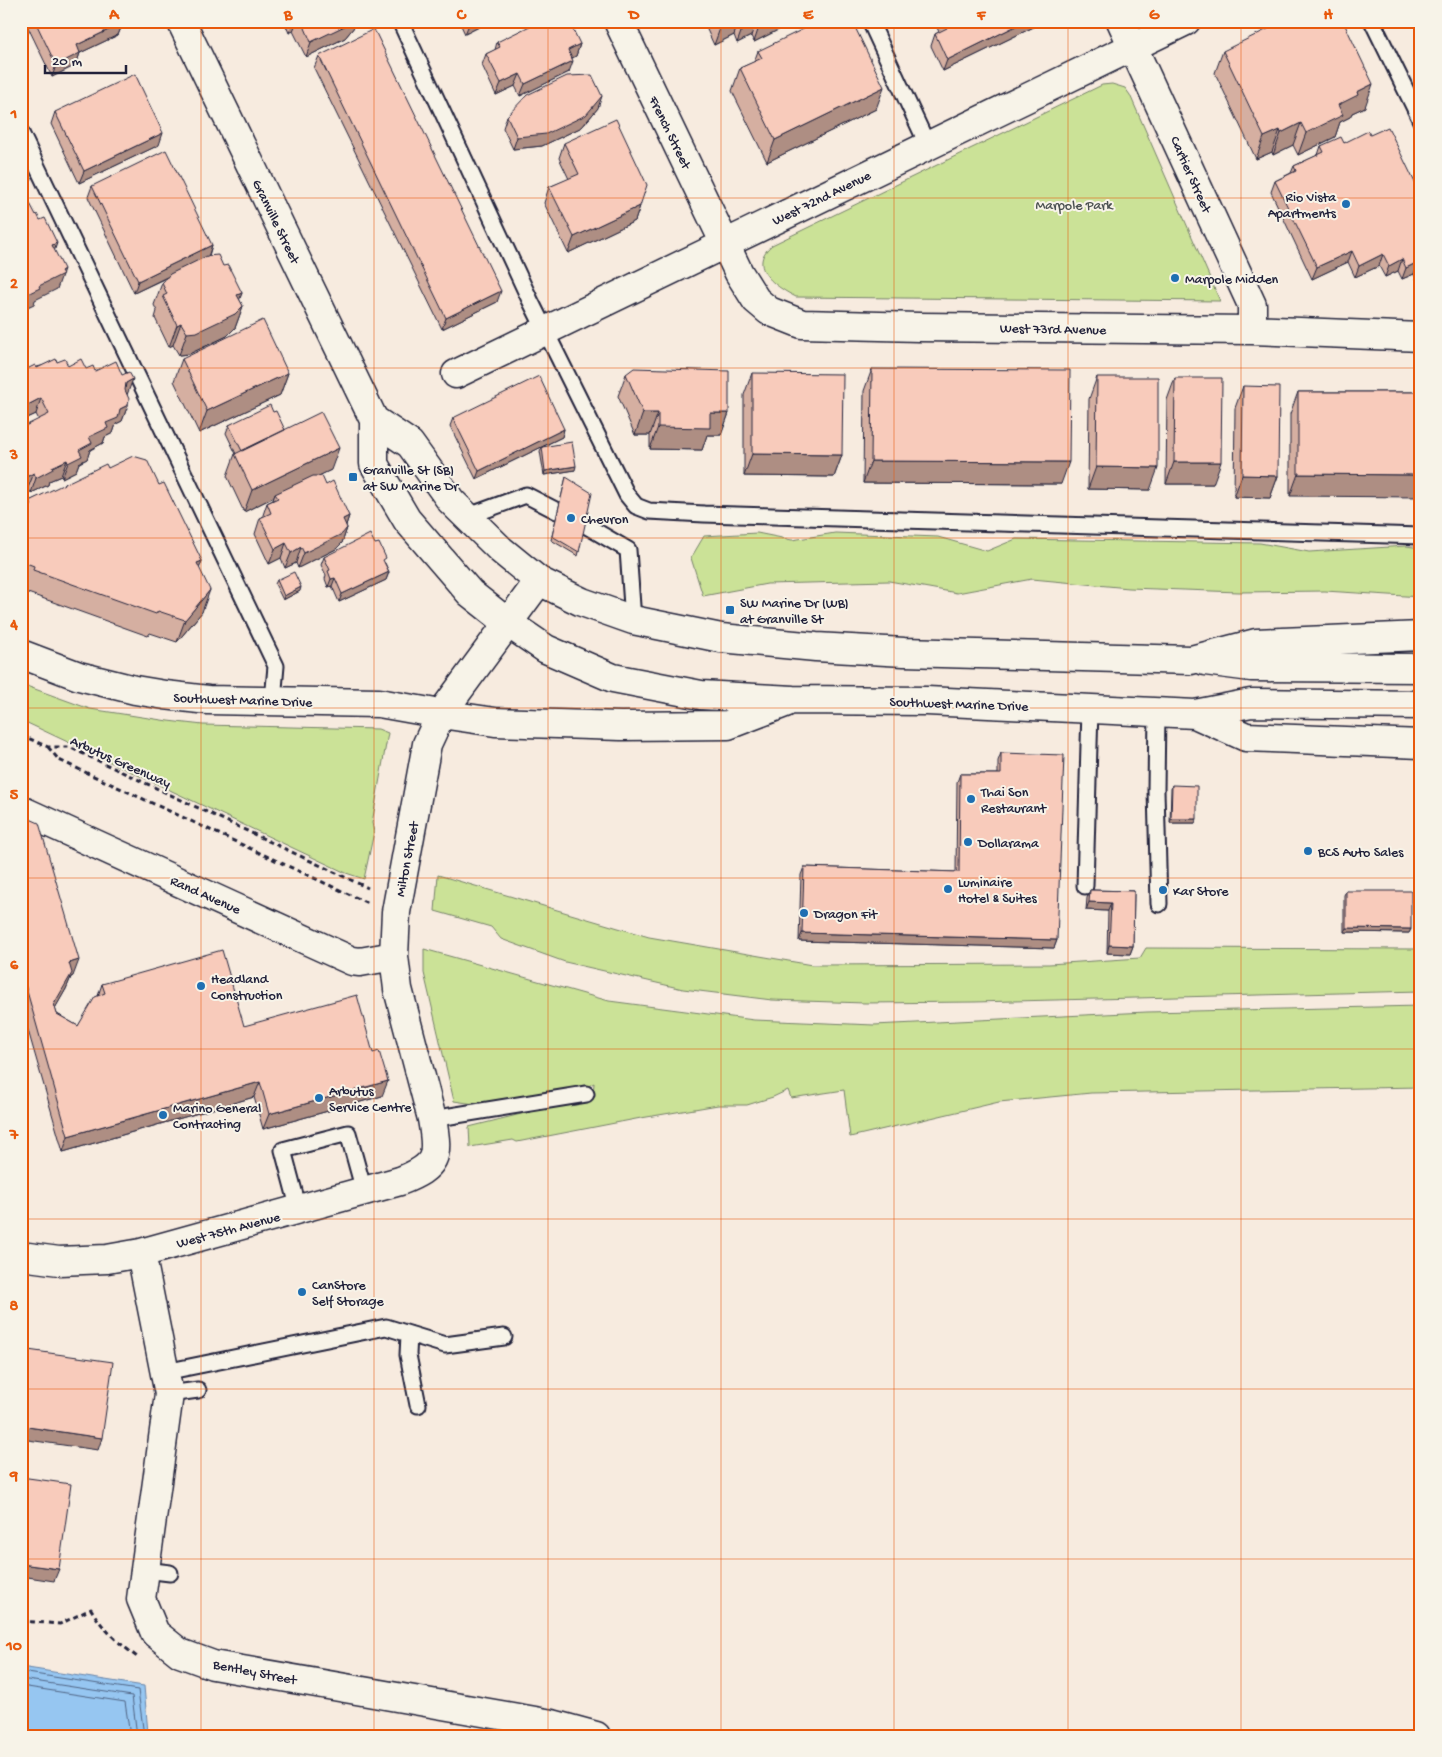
<svg xmlns="http://www.w3.org/2000/svg" width="1442" height="1757" viewBox="0 0 1442 1757" font-family="'Gochi Hand',sans-serif">
<style>
.green{fill:#cbe297;stroke:#768269}
.water{fill:#96c6f1;stroke:#6884a8}
.lines{fill:none;stroke-linecap:round;stroke-linejoin:round}
.shore{stroke:#506484;stroke-width:1}
.lane-casing{stroke:#22223b;stroke-width:19}
.street-casing{stroke:#22223b;stroke-width:31}
.secondary-casing{stroke:#22223b;stroke-width:31}
.primary-casing{stroke:#22223b;stroke-width:31}
.path{stroke:#22223b;stroke-width:3;stroke-dasharray:5 4;stroke-linecap:butt}
.lane{stroke:#f7f3e8;stroke-width:15}
.street{stroke:#f7f3e8;stroke-width:28}
.secondary{stroke:#f7f3e8;stroke-width:28}
.primary{stroke:#f7f3e8;stroke-width:28}
.wall{fill:#d5afa1;stroke:#22223b}
.shaded-wall{fill:#ae8e83;stroke:#22223b}
.building{fill:#f8cbbb;stroke:#22223b}
.grid{fill:none;stroke:#e8590c;stroke-width:1;stroke-opacity:0.55}
.poi-dot{fill:#1f6fb2;stroke:#f7f3e8;stroke-width:2}
.labels{text-anchor:middle;stroke-width:4;stroke-linejoin:round;paint-order:stroke}
.street-label{font-size:14px;fill:#22223b;stroke:#f7f3e8}
.poi-label{font-size:14px;fill:#22223b;stroke:#f7f3e8;text-anchor:start}
.park-label{font-size:14px;fill:#4c5252;stroke:#f7f3e8}
.neatline{fill:none;stroke:#e8590c;stroke-width:2}
.grid-label{font-size:16px;text-anchor:middle;font-weight:bold;fill:#e8590c}
</style>
<rect width="100%" height="100%" fill="#f7ebdf"/>
<filter id="ink" filterUnits="userSpaceOnUse"><feTurbulence type="fractalNoise" baseFrequency=".02" numOctaves="2"/><feDisplacementMap in="SourceGraphic" scale="10" xChannelSelector="R" yChannelSelector="G"/><feConvolveMatrix kernelMatrix="1 2 1 2 8 2 1 2 1" color-interpolation-filters="sRGB"/></filter>
<g filter="url(#ink)">
<path class="green" d="M1112 84 1125 88 1130 95 1220 301 796 297C776 287 746 267 772 245L1102 85Z
M757 533 792 540 835 533 938 537 987 551 1016 539 1260 543 1309 552 1406 546 1421 548V597L1325 591 1239 592 1129 588 1032 579 957 593 889 581 767 584 703 596 691 558 704 536Z
M21 684 90 709 168 721 203 725 378 729 388 733 372 823 374 832 364 879 346 873 21 720Z
M438 875 649 937 812 965 1049 964 1140 958 1146 948 1421 949V991L974 1002 865 1003 772 1000 683 989 565 962 501 939 491 927 435 911Z
M424 949 609 1001 754 1020 874 1025 1147 1012 1421 1006V1087L1091 1093 999 1102 850 1137 844 1090 791 1098 788 1090 773 1097 747 1105H718L641 1118 517 1142 513 1140 470 1147 469 1127 593 1096 594 1083 585 1088 474 1104 454 1101 424 973Z"/>
<path class="water" d="M21 1667 144 1686 148 1733 161 1736H21Z"/>
<g class="lines">
<path class="shore" d="M21 1672 138 1690 144 1736
M21 1679 132 1696 137 1736
M21 1686 125 1702 130 1736"/>
<defs>
<path id="lane" d="M400 21 530 300 627 495 636 506 649 511 704 514 1421 536
M870 21 928 146
M1372 21 1421 121
M21 133 276 666 273 700
M466 517 526 495 557 511
M585 525 628 550 633 620
M1157 712 1156 791 1159 904
M1085 886 1090 709
M432 1119 586 1094
M299 1210 283 1150 348 1133 364 1191
M409 1334 408 1355 418 1405
M165 1372 386 1327 445 1345 504 1337
M169 1394 198 1390
M145 1570 170 1573"/>
<path id="street" d="M618 21 739 273 756 300 769 311 802 324 919 327 1252 330 1421 337
M1121 21 1252 305V330
M456 374 1186 21
M21 810 352 961 360 962 394 956
M141 1253 169 1394 141 1599 155 1633 180 1653 213 1665 552 1724 596 1736
M21 1256 59 1261 107 1259 141 1253 400 1181C437 1166 439 1158 432 1119L398 989 394 956 396 912 427 744 441 714"/>
<path id="secondary" d="M21 654 79 676 135 690 165 695 208 700 379 703 441 714 539 581"/>
<path id="primary" d="M181 21 374 420V464L407 520 470 593 508 623 546 649 613 678 701 695 793 700 927 701 1195 714 1246 737 1421 744
M374 420 410 444 451 501 501 550 539 581 582 602 633 620 721 638 816 647 904 652 1191 660 1256 643 1421 636
M1205 661 1251 667 1421 668
M441 714 495 722 621 726 728 725 785 703
M1195 714 1251 703 1421 705"/>
</defs>
<use href="#lane" class="lane-casing"/>
<use href="#street" class="street-casing"/>
<use href="#secondary" class="secondary-casing"/>
<use href="#primary" class="primary-casing"/>
<path class="path" d="M21 735 48 747H69L368 888
M48 747 59 760 370 904
M21 1621 60 1624 91 1609C103 1630 118 1642 137 1657"/>
<use href="#lane" class="lane"/>
<use href="#street" class="street"/>
<use href="#secondary" class="secondary"/>
<use href="#primary" class="primary"/>
</g>
<path class="wall" d="M26 21H122L123 23 118 35 80 53 76 65 52 77 26 23Z
M284 21H359L345 38 306 57 293 31 289 33Z
M459 21H491L465 34Z
M703 21H791L790 24 754 42 751 36 737 43 734 35 714 45Z
M934 21H1046L943 71 931 46 935 34 939 32Z
M497 42 580 44 576 56 572 58 569 72 520 96 515 86 496 95 482 65 486 54 495 50Z
M758 51 876 109 767 162 732 91 740 68 754 62Z
M1223 51 1365 107 1352 113 1350 117 1340 122 1335 137 1298 155 1293 145 1273 155 1272 152 1256 159 1215 73Z
M319 56 497 302 442 329 314 68Z
M598 108 582 127 542 146 513 149 503 128 507 116Z
M55 112 159 145 79 183 51 124Z
M1370 135 1421 195V285H1419L1414 274 1402 279 1398 271 1385 277 1379 266 1355 277 1348 262 1312 279 1271 192 1275 181 1291 173 1294 166 1318 155 1321 146 1344 143Z
M564 143 640 206 635 221 568 253 544 203 549 187 569 179 559 158Z
M92 186 212 245 209 256 223 266 242 293 239 299 243 306 235 328 227 336 189 354 179 355 173 345 169 347 155 318 157 311 154 305 162 283 168 277 134 293 88 197Z
M182 359 288 373 280 395 199 433 174 381Z
M21 362 25 370 57 362 68 366 95 371 127 395 128 405 122 421 116 424 113 433 105 437 103 443 90 450 87 459 79 463 76 471 62 478 61 476 49 481 48 485 31 493 28 488 21 492V428L39 420 36 414 21 421Z
M872 369 1061 484 863 483 864 391Z
M752 373 842 455 834 477 744 476V395Z
M626 374 729 413 721 435H707L702 450 650 449V435H635L618 396Z
M1097 377 1150 490 1088 489 1089 399Z
M1175 378 1213 484H1166L1167 400Z
M1243 386 1278 476 1270 498 1234 497 1235 408Z
M1298 392H1421L1290 496V414Z
M273 412 285 430 331 470 318 476 326 485 349 516 346 525 347 528 342 543 336 549 298 568 296 563 285 568 281 558 269 564 255 534 260 518H262L267 503 273 500 274 497 244 512 227 476 235 454H236L226 433 229 425Z
M453 418 564 429 562 437 476 479 450 426Z
M542 447 575 470 544 475 540 451Z
M108 468 159 485 202 561 199 568 202 612 177 642 150 633 148 636 25 592 26 588 21 586V510L27 507 29 501Z
M566 477 579 552 578 556 551 540Z
M324 557 385 563 389 572 386 580 339 602 332 586 328 587 325 579 326 575 321 565Z
M277 580 300 591 283 600 275 584Z
M1001 753 1057 940 1054 948 799 941 801 875 804 867 956 872 957 782 960 774H998V761Z
M1172 785 1195 823H1170L1171 789Z
M21 815 73 976 71 977 66 989 55 1008 57 1014 78 1026 98 996 102 984 244 1026 382 1096 263 1129 254 1097 63 1152 21 1006Z
M1090 890 1134 891 1133 946 1130 954 1107 953 1108 911 1086 910 1087 898Z
M1346 891 1411 929 1409 933 1344 932V895Z"/>
<path class="shaded-wall" d="M294 21H297L293 31 289 33Z
M352 21H359L345 38 306 57 311 42Z
M471 21H491L465 34 470 22Z
M725 21H739L734 35 714 45 722 23Z
M745 21H756L751 36 737 43Z
M761 21H791L790 24 754 42Z
M1026 21H1046L943 71 947 60Z
M123 23 118 35 80 53 76 65 52 77 56 65 77 45Z
M580 44 576 56 564 62 568 50Z
M573 61 569 72 520 96 525 84Z
M520 74 515 86 496 95 501 83Z
M1373 84 1365 107 1352 113 1350 117 1340 122 1335 137 1298 155 1306 133 1338 105 1357 92Z
M884 87 876 109 767 162 775 140Z
M602 96 598 108 582 127 542 146 513 149 517 137Z
M1301 123 1293 145 1273 155 1281 133Z
M1280 130 1272 152 1256 159 1264 137Z
M163 133 159 145 79 183 84 171Z
M640 206 635 221 568 253 574 237Z
M57 243 52 258V245Z
M212 245 208 257 134 293 138 281Z
M1352 251 1348 262 1312 279 1317 267Z
M1383 254 1379 266 1355 277 1359 266Z
M1402 259 1398 271 1385 277 1389 266Z
M1418 262 1414 274 1402 279 1406 268Z
M64 269 57 289 35 300 34 304 21 310V297Z
M501 291 497 302 442 329 446 318Z
M242 293 234 315 243 306 235 328 227 336 189 354 179 355 187 333 237 295Z
M181 323 173 345 169 347 177 325Z
M288 373 280 395 199 433 207 411Z
M133 379 127 395 121 398 126 383Z
M41 398 36 414 21 421 22 408Z
M128 405 122 421 116 424 113 433 105 437 103 443 90 450 87 459 79 463 76 471 62 478 68 463 89 437 106 423 120 409Z
M643 413H658L650 435H635Z
M710 413H729L721 435H707L702 450 650 449 658 427Z
M564 429 562 437 476 479 479 471Z
M339 448 331 470 277 496 275 494 274 497 244 512 252 490Z
M752 454 842 455 834 477 744 476Z
M67 460 61 476 49 481 48 485 31 493 36 478 52 467Z
M871 461 1069 462 1061 484 863 483Z
M1174 462H1221L1213 484H1166Z
M576 466 575 470 544 475 545 471Z
M1096 467 1158 468 1150 490 1088 489Z
M34 473 28 488 21 492V485L24 478Z
M1298 474 1421 475V497L1290 496Z
M1242 475 1278 476 1270 498 1234 497Z
M349 516 344 531 343 519Z
M347 528 342 543 336 549 298 568 304 553Z
M286 543 281 558 269 564 275 549Z
M301 547 296 563 285 568 291 553Z
M202 561 194 583 197 563Z
M389 572 386 580 339 602 342 594Z
M335 578 332 586 328 587 331 579Z
M301 587 300 591 283 600 284 596Z
M210 590 202 612 177 642 185 620Z
M1171 819H1197L1195 823H1170Z
M1089 902 1111 903 1108 911 1086 910Z
M1346 928 1411 929 1409 933 1344 932Z
M802 933 1057 940 1054 948 799 941Z
M1109 945 1133 946 1130 954 1107 953Z
M79 960 73 976 71 977 66 989 49 1019 69 963Z
M388 1081 382 1096 263 1129 269 1114Z
M260 1082 254 1097 63 1152 68 1136Z
M21 1426 102 1438 98 1450 21 1439Z
M21 1564 59 1569 54 1581 21 1576Z"/>
<path class="building" d="M35 21H122L123 23 77 45 80 53 56 65Z
M302 21H352L351 23 311 42Z
M540 21H569L580 44 568 50 573 61 525 84 520 74 501 83 486 54 500 47 497 42Z
M820 21H827L829 25 838 21H852L884 87 775 140 740 68 762 58 758 51Z
M944 21H1026L947 60 935 34 947 28Z
M1284 21H1343L1373 84 1357 92 1358 95 1338 105 1343 115 1306 133 1301 123 1281 133 1280 130 1264 137 1223 51Z
M374 29 501 291 446 318 319 56Z
M135 74 163 133 84 171 55 112Z
M592 75 602 96 586 115 546 134 517 137 507 116 527 95 567 76Z
M616 119 647 185 640 206 574 237 549 187 579 174 564 143Z
M1388 127 1421 195V267L1418 262 1406 268 1402 259 1389 266 1383 254 1359 266 1352 251 1317 267 1275 181 1296 171 1294 166 1324 152 1321 146 1341 137 1344 143 1368 131 1370 135Z
M166 150 212 245 138 281 92 186Z
M24 192 36 215 37 214 40 220 45 218 57 243 52 245 64 269 61 271 63 274 39 286 40 288 21 297V194Z
M218 255 223 266 228 265 242 293 237 295 243 306 235 314 197 332 187 333 181 323 177 325 163 296 167 294 162 283 170 274 207 256Z
M263 320 288 373 207 411 182 359Z
M56 359 57 362 65 359 68 366 81 359 86 369 93 366 95 371 116 361 122 375 129 372 133 379 126 383 125 390 129 399 128 405 120 409 118 418 106 423 108 428 89 437 92 443 79 450 82 456 68 463 67 460 52 467 53 469 36 478 34 473 24 478 23 476 21 477V428L49 414 41 398 22 408 21 406V362L25 370 35 365 37 368Z
M634 368 729 371V413H710V428L658 427V413H643L626 374Z
M872 369 1070 370 1069 462 871 461Z
M752 373 843 374 842 455 752 454Z
M539 376 564 429 479 471 453 418Z
M1097 377H1158V468L1096 467Z
M1175 378H1222L1221 462H1174Z
M1243 386 1279 387 1278 476 1242 475Z
M1298 392H1421V475L1298 474Z
M270 405 273 412 276 411 285 430 242 451 229 425Z
M321 412 339 448 252 490 235 454Z
M572 442 576 466 545 471 542 447Z
M133 456 147 460 159 485 164 483 202 561 197 563 210 590 185 620 158 611 156 614 33 570 34 566 21 561V510L32 505 29 501 106 464 108 468Z
M313 476H322L326 485 333 481 349 516 343 519 347 528 342 534 304 553 301 547 291 553 286 543 275 549 260 518 271 513 267 503 278 498 275 494Z
M566 477 592 493 579 552 552 536Z
M370 534 375 544 379 543 386 558 383 560 389 572 342 594 335 578 331 579 328 571 330 570 324 557Z
M294 572 301 587 284 596 277 580Z
M1001 753 1064 755 1057 940 802 933 804 867 959 872 960 774H1001Z
M1172 785 1197 786V819H1171Z
M21 815 39 823 79 960 69 963 72 973 54 1004 57 1014 78 1026 95 997 105 993 102 984 222 950 244 1026 357 995 373 1053 379 1051 388 1081 269 1114 260 1082 68 1136 21 970Z
M1090 890 1134 891 1133 946 1109 945 1111 903 1089 902Z
M1346 891H1411V929L1346 928Z
M21 1349 113 1362 102 1438 21 1426Z
M21 1477 71 1484 59 1569 21 1564Z"/>
</g>
<path class="grid" d="M201 21V1736M374 21V1736M548 21V1736M721 21V1736M894 21V1736M1068 21V1736M1241 21V1736M21 198H1421M21 368H1421M21 538H1421M21 708H1421M21 878H1421M21 1049H1421M21 1219H1421M21 1389H1421M21 1559H1421"/>
<g class="poi-dot">
<circle cx="1346" cy="204" r="5"/>
<circle cx="1175" cy="278" r="5"/>
<rect x="348" y="472" width="10" height="10" rx="2.5"/>
<circle cx="571" cy="518" r="5"/>
<rect x="725" y="605" width="10" height="10" rx="2.5"/>
<circle cx="971" cy="799" r="5"/>
<circle cx="968" cy="842" r="5"/>
<circle cx="1308" cy="851" r="5"/>
<circle cx="948" cy="889" r="5"/>
<circle cx="1163" cy="890" r="5"/>
<circle cx="804" cy="913" r="5"/>
<circle cx="201" cy="986" r="5"/>
<circle cx="319" cy="1098" r="5"/>
<circle cx="163" cy="1115" r="5"/>
<circle cx="302" cy="1292" r="5"/>
</g>
<g class="labels">
<g class="street-label">
<text transform="translate(671 132) rotate(64)" y="5">French Street</text>
<text transform="translate(1192 174) rotate(66)" y="5">Cartier Street</text>
<text transform="translate(821 197) rotate(-26)" y="5">West 72nd Avenue</text>
<text transform="translate(277 221) rotate(64)" y="5">Granville Street</text>
<text transform="translate(1053 328) rotate(1)" y="5">West 73rd Avenue</text>
<text transform="translate(243 699) rotate(2)" y="5">Southwest Marine Drive</text>
<text transform="translate(959 703) rotate(2)" y="5">Southwest Marine Drive</text>
<text transform="translate(121 761) rotate(24)" y="5">Arbutus Greenway</text>
<text transform="translate(406 859) rotate(-79)" y="5">Milton Street</text>
<text transform="translate(206 894) rotate(24)" y="5">Rand Avenue</text>
<text transform="translate(228 1229) rotate(-15)" y="5">West 75th Avenue</text>
<text transform="translate(255 1671) rotate(11)" y="5">Bentley Street</text>
</g>
<g class="poi-label">
<text x="1336" y="201" text-anchor="end">Rio Vista<tspan x="1336" dy="16">Apartments</tspan></text>
<text x="1185" y="283">Marpole Midden</text>
<text x="363" y="474">Granville St (SB)<tspan x="363" dy="16">at SW Marine Dr</tspan></text>
<text x="581" y="523">Chevron</text>
<text x="740" y="607">SW Marine Dr (WB)<tspan x="740" dy="16">at Granville St</tspan></text>
<text x="981" y="796">Thai Son<tspan x="981" dy="16">Restaurant</tspan></text>
<text x="978" y="847">Dollarama</text>
<text x="1318" y="856">BCS Auto Sales</text>
<text x="958" y="886">Luminaire<tspan x="958" dy="16">Hotel &amp; Suites</tspan></text>
<text x="1173" y="895">Kar Store</text>
<text x="814" y="918">Dragon Fit</text>
<text x="211" y="983">Headland<tspan x="211" dy="16">Construction</tspan></text>
<text x="329" y="1095">Arbutus<tspan x="329" dy="16">Service Centre</tspan></text>
<text x="173" y="1112">Marino General<tspan x="173" dy="16">Contracting</tspan></text>
<text x="312" y="1289">CanStore<tspan x="312" dy="16">Self Storage</tspan></text>
</g>
<g class="park-label">
<text x="1074" y="209">Marpole Park</text>
</g>
</g>
<rect width="1442" height="1757" fill="none" stroke="#f7f3e8" stroke-width="55"/>
<path d="M45 65v8h81v-8" fill="none" stroke="#22223b" stroke-width="2.5"/>
<text x="52" y="65" font-size="15" fill="#22223b" stroke="#f7f3e8" stroke-width="4" paint-order="stroke">20 m</text>
<rect x="28" y="28" width="1386" height="1702" class="neatline"/>
<g class="grid-label">
<text x="114" y="19">A</text>
<text x="288" y="19">B</text>
<text x="461" y="19">C</text>
<text x="634" y="19">D</text>
<text x="808" y="19">E</text>
<text x="981" y="19">F</text>
<text x="1154" y="19">G</text>
<text x="1328" y="19">H</text>
<text x="14" y="118">1</text>
<text x="14" y="288">2</text>
<text x="14" y="459">3</text>
<text x="14" y="629">4</text>
<text x="14" y="799">5</text>
<text x="14" y="969">6</text>
<text x="14" y="1139">7</text>
<text x="14" y="1310">8</text>
<text x="14" y="1480">9</text>
<text x="14" y="1650">10</text>
</g>
</svg>
